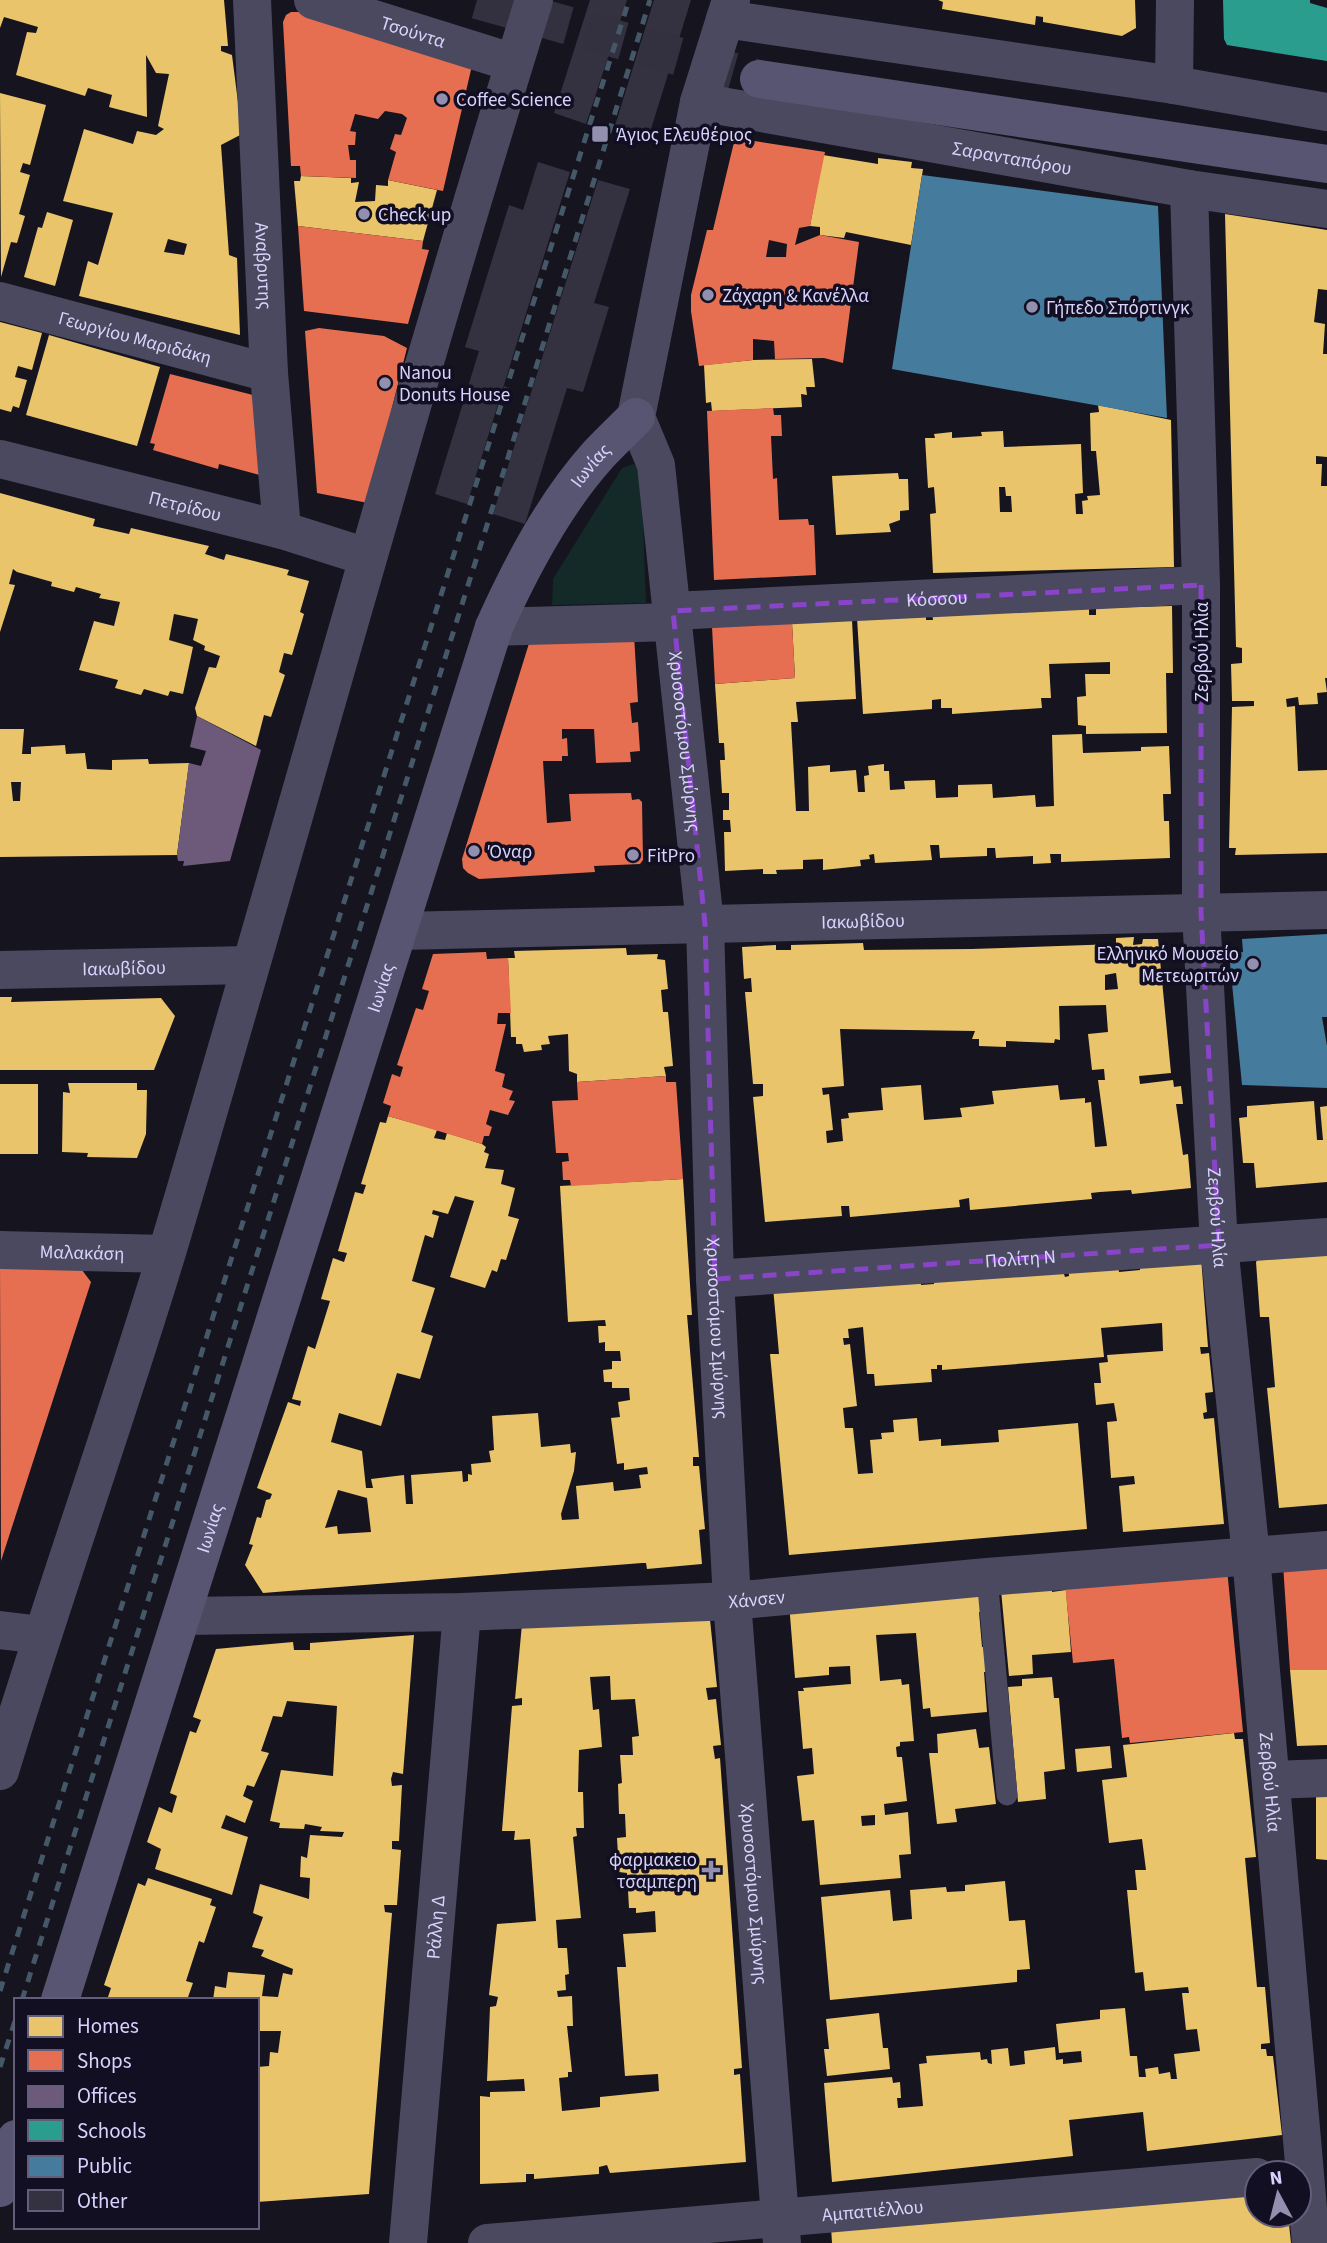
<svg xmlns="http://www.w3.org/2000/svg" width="1327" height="2243" viewBox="0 0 1327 2243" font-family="'Source Sans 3',sans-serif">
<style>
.green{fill:#132a29}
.homes{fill:#e9c46a;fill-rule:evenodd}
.shops{fill:#e76f51;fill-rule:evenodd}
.offices{fill:#6d597a}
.schools{fill:#2a9d8f}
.public{fill:#457b9d}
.building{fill:#343240}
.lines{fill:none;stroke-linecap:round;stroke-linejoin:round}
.secondary-tunnel{stroke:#33313f;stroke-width:38;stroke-dasharray:38 19;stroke-linecap:butt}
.lane{stroke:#4a495f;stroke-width:21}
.street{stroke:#4a495f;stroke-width:38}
.secondary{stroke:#575571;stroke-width:38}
.rail{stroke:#445867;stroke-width:5;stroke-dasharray:10 9;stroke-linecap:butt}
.marked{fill:none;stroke:#8945c8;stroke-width:5;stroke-dasharray:14 9;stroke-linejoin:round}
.poi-dot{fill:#9390af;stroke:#120f23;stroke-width:2.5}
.labels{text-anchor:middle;stroke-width:7;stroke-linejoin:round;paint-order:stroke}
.street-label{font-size:19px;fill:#d7d3fd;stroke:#120f23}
.poi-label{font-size:19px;fill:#d7d3fd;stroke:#120f23;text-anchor:start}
</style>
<rect width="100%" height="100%" fill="#16141e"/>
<path class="green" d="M633 464 641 468 646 603 552 605 553 579 622 468Z"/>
<path class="homes" d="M0 0H224L228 46H221V51L232 55 242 134 221 145 229 255 237 258 240 335 79 296 88 261 98 265 113 213 63 201 84 129 133 144 137 131 156 135 164 129 158 126 169 74 156 73 146 55 147 117 109 107 112 95 88 88 85 96 16 75 27 32 36 33 38 27 4 17 0 28ZM168 239 187 244 184 255 164 252Z
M938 0H1135L1136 28 1122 36 1043 22V17L1036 16 1035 25 942 9 943 2Z
M0 93 46 105 30 165 23 163 20 172 30 175 19 214 25 216 17 243 11 242 1 277Z
M823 155 878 164V158L912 162 911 168 923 169 911 245 846 232 844 238 820 235V227L810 226Z
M301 176 351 178V183L359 182 355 202 375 201 376 185 388 186V180L437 190 423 241 298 226 294 181H300Z
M47 212 73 220 55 286 24 277 38 227 42 228Z
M1225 214 1327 230V290L1318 289 1314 322 1325 324 1323 354H1327V457L1316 456V464H1322L1321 486H1327V678H1325L1327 692 1317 693 1318 704 1299 705 1298 697 1286 699 1287 707 1295 706 1298 771 1327 770V853L1235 855 1236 848H1229L1232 707 1254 706V701H1232L1231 664 1242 663V648L1236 647Z
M0 322 42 333 32 370 18 366 15 377 27 380 19 408 13 406 11 412 0 409Z
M49 335 160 367 137 446 26 415Z
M812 359 815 387H806L807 395 801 394 802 407 712 411 711 402 706 403 704 365 753 360Z
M1098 405 1171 420 1174 567 933 573 930 514 936 513 934 487 928 488 925 438H935L934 434 952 432V438L982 436 981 432 1003 431 1004 447 1081 444 1083 493 1075 494 1076 514H1083L1082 501 1088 500 1087 496 1100 495 1096 451H1091L1090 413 1099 412ZM999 487H1005L1006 496H1011L1012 512H1000Z
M898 473 899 479H908L909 510 900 511V520L889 524 891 532 836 535 832 476Z
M0 493 95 519 93 526 129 534 131 528 209 546 205 554 224 560 226 554 289 570 287 575 309 581 300 612 304 614 292 655 284 653 279 672 285 675 271 717 264 715 256 746 197 716 195 708 209 667 216 668 220 656 204 650 205 646 193 640 198 619 174 614 169 640 193 647 183 694 170 691 168 696 144 689 141 695 115 688 118 680 79 670 94 621 114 626 120 602 99 598 101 594 76 587 74 592 51 586 52 582 17 572 13 569 9 584 15 585 0 632Z
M1172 606 1173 673H1166L1167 733 1086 734V726L1078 725 1077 697 1086 696 1085 674H1110V662L1049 664 1051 698H1041L1042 708 952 714V708H941V699L932 700V709L863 714 857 618 926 613V620H933L932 612 1089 609V615H1096V608Z
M852 620 856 699 796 702 798 722H791L796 811H809L808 767 830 765V772L856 770 858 792H865L864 776 869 775 868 766 884 764V771H889L890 790 905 789 904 781 935 780 936 798 958 797V785L992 784 993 798 1035 795 1036 807 1054 806 1052 735 1082 734 1083 753 1141 751V747L1169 746 1171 794H1163L1164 821H1169L1170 858 1061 862V854H1050L1051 863 1033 864V856L996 858 995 848H987V856L940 858 939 845H930L932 860 875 863 874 854 869 855 870 859 860 860 861 866 823 870V859L803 860V869L776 870 777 874H763V869L725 871 724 832H731L730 820H723V810H729V793H722L720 760H725L724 743H719L715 684 795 678 792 623Z
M0 729H24L22 754H31V747L65 745 66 754 85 753 87 769 112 770V760L148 759 149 764 189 763 177 855 0 857ZM11 782H21L20 801H13Z
M1134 937 1133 945 1142 944 1143 939H1158L1171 1073 1139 1076 1140 1084 1173 1080 1174 1087 1181 1086 1183 1104H1176L1183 1155 1188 1154 1191 1188 1132 1194 1131 1190 1100 1192 1091 1193 1092 1199 970 1210 969 1198 959 1200 960 1207 850 1217 849 1206H841L842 1216 765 1222 753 1097 763 1096V1084H753L745 992H752L751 978 744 979 742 947 776 945V950H791V945L863 943 864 950 972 949 1116 944V938ZM1116 973 1118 989 1105 990V975ZM1106 1005 1108 1032 1088 1034 1092 1070 1104 1069 1105 1080H1098L1107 1146 1095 1147 1091 1102 1085 1103V1098L1060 1100 1058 1085 992 1091 994 1104 960 1108 962 1117 924 1120 921 1085 881 1088 883 1110 848 1113 849 1118 841 1119 843 1141 827 1143 826 1131 833 1130 829 1094 823 1095 822 1088 844 1086 840 1029 975 1031 972 1039H979V1046L1006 1047V1041L1054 1043 1055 1039 1060 1040 1059 1006Z
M626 948 627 955 658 954 657 959 665 960 668 989 661 990 663 1012H668L673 1066 664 1067 666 1076 577 1082V1074L569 1071 568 1034 548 1036 550 1044 541 1045 542 1050 524 1052 522 1044H516V1037H511L508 958H515L514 951Z
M0 997H12L11 1002 161 998 175 1016 154 1070H0Z
M68 1083H137V1090H147L146 1134 137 1158 87 1157 88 1153 62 1152 63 1092 70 1093Z
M0 1084H38V1154H0Z
M1314 1101 1317 1140H1323L1320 1107 1327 1106V1182L1256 1188 1254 1163H1243L1239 1118 1247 1117V1106Z
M388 1116 437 1130 434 1138 445 1140 447 1133 482 1144 486 1147 484 1152 489 1154 485 1168 504 1170 501 1184 515 1188 508 1216 519 1219 506 1260 501 1259 497 1272 492 1270 485 1288 450 1277 474 1201 455 1196 448 1214 433 1210 432 1214 439 1216 433 1238 425 1235 412 1281 435 1288 421 1332 433 1336 420 1379 397 1373 381 1426 339 1413 331 1442 362 1451 366 1488H373L371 1479 404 1475 406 1504H413L411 1475 462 1471 463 1482 468 1481V1474L472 1475 471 1464 491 1462 489 1451 494 1450 492 1416 538 1413 541 1447 570 1444 571 1453 576 1452 574 1471 561 1514 562 1520 579 1519 576 1486 613 1482 614 1491 641 1488 639 1475 648 1474 647 1467 624 1470V1463L617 1464 611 1418 620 1417 618 1402 630 1400 629 1388H612V1382H604L603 1370 612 1369V1361H621L620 1351H605V1342L599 1343 598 1326H606L605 1320 568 1322 560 1186 683 1179 692 1315H687L699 1457H693V1466H699L705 1529 699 1530 702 1564 647 1569 646 1563H642L263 1593 245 1565 253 1545 249 1544 257 1517 261 1518 266 1500 270 1499 272 1494 257 1488 288 1402 300 1406 301 1401 292 1399 308 1346 315 1349 330 1301 321 1299 333 1258 344 1262 347 1253 338 1251 355 1192 363 1194 366 1185 361 1184 380 1122 386 1123ZM338 1490 367 1498 371 1532 338 1534 337 1526 325 1528Z
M1327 1249V1504L1279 1508 1267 1388 1275 1387 1269 1317H1260L1256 1262 1261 1255Z
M1201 1257 1208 1347H1200L1201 1354 1209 1353 1213 1392 1205 1393 1207 1412 1203 1413 1204 1419 1214 1418 1224 1524 1123 1532 1119 1486 1135 1484 1134 1476 1111 1478 1107 1422 1117 1421 1114 1403 1096 1405 1094 1383H1101L1099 1363 1108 1362 1107 1355 1163 1351 1162 1323 1101 1328 1104 1357 942 1370V1365H937V1369H931L932 1382 875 1386 874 1374H867L863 1327 848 1329 849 1338H843L844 1345 850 1344 857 1406 843 1408 845 1428H853L858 1474 873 1473 870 1440 882 1439 881 1433 894 1432 893 1420 917 1418 919 1441 941 1439V1446L999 1442 998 1430 1078 1423 1087 1529 789 1555 770 1354H779L773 1287 920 1272 921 1285 934 1284 933 1273 1063 1271 1065 1277 1069 1276 1068 1264 1118 1261 1119 1272 1140 1270V1261Z
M1052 1586V1592L1066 1590 1071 1652 1032 1655 1033 1674 1009 1676 1001 1590Z
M981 1588 983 1613 979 1612 982 1647H987L989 1672H984L987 1712 931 1717 930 1708 923 1709 916 1633 876 1635 880 1681 901 1679 902 1685 909 1684 914 1741 900 1742V1746L896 1747 897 1757H902L907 1801 884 1804 885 1815 908 1812 911 1854 899 1855 901 1878 820 1885 814 1820 802 1821 797 1776 814 1774 812 1748 803 1749 798 1691H804L803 1688 851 1684 850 1666 829 1667V1675L795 1678 789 1603ZM875 1815V1825L862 1826 861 1816Z
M709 1610 717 1687 706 1688 708 1700 716 1699 721 1745 713 1746 715 1759 720 1758 742 2068 734 2069V2075L740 2074 746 2162 610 2173 607 2165 599 2167V2174L534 2179V2174H526V2182L480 2184V2096L490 2097V2092L525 2091 524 2079 487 2081 490 2007 496 2006 498 1997 489 1995 497 1924 536 1921 530 1839 514 1840 515 1831H502L512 1706 522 1705V1698L515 1699 522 1624ZM610 1676 611 1700 635 1699 639 1736 632 1737 633 1755H620L622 1783 618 1784 619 1814H625L626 1837 617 1838 619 1872 627 1873 629 1908H636V1913L655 1911 656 1932 623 1934 626 1967H617L625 2076 658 2074 659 2091 600 2097V2107L562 2111 559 2078 568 2077V2072H572L567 2026H573L572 1996 558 1997 557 1991 566 1990 565 1975 569 1974 567 1948H558L556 1920 581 1918 573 1837 577 1836 576 1828H584L583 1792H578L579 1750 602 1747 599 1709 593 1710 590 1677Z
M414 1635 403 1774 393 1772 391 1779 392 1786 402 1785 399 1841H392V1849L401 1850 397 1905H384L385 1912 392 1913 369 2194 257 2202V2067L269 2066 270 2052 278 2053 281 2031H257V2000H213L215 1986 226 1988 228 1972 265 1975 262 1996 278 1997 283 1973 292 1975 293 1969 261 1956 264 1950 252 1947 263 1917 253 1913 260 1884 309 1899 310 1878 300 1877 301 1856 307 1858 310 1835 342 1837 344 1832 320 1831 322 1827 305 1824 304 1829 279 1828 280 1823 270 1821 281 1770 333 1776 337 1706 287 1701 282 1717 273 1716 261 1751 269 1753 254 1787 247 1785 243 1796 253 1801 245 1823 226 1815 221 1828 248 1837 232 1895 155 1869 161 1849 147 1842 159 1807 172 1813 177 1796 170 1793 190 1731 196 1733 201 1720 193 1717 216 1649 293 1642 294 1650H310V1643Z
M1290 1670H1327V1745L1297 1746Z
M1052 1677 1054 1698H1059L1065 1769 1044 1772 1046 1799 1018 1802 1008 1687 1022 1686V1679Z
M976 1729 979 1748 989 1747 996 1804 955 1809 957 1822 937 1824 929 1753H938L937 1734Z
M1234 1733 1235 1739H1243L1256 1857 1245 1858 1257 1987H1265L1270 2043 1261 2044V2049H1266L1267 2056H1273L1282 2135 1147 2151 1143 2112 1069 2120 1073 2156 832 2182 824 2083 892 2077 893 2083 900 2082 901 2098H897L898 2108 923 2106 919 2064 927 2063 926 2056 980 2052 981 2060 987 2059 988 2063 992 2064 991 2050 1008 2048 1010 2066 1025 2064 1024 2051 1055 2047 1056 2060 1063 2059V2064L1082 2062 1081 2051 1059 2053 1056 2024 1100 2019V2010L1125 2008 1130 2056H1137L1139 2077H1146L1145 2069 1158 2067 1159 2074 1170 2072 1171 2079H1177L1174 2054 1200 2051 1197 2029 1186 2030 1182 1993H1189L1188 1987 1145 1991 1143 1972 1135 1973 1127 1890H1137L1135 1870H1146L1142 1839 1109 1843 1102 1780 1127 1777 1123 1745Z
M1110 1746 1112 1768 1077 1772 1075 1749Z
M1316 1795H1327V1860L1316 1859Z
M148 1878 212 1899 210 1905 216 1907 204 1943 199 1941 186 1981 193 1983 187 2000H107L111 1988 104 1985 138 1883 145 1886Z
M1005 1881 1009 1921 1025 1920 1030 1969 1017 1970V1982L830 2000 821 1897 890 1890 893 1921 912 1919 910 1890 946 1887 947 1892 965 1891V1885Z
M879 2013 883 2048H888L890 2069 827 2076 824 2049H829L826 2019Z
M1257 2187V2215H1288L1291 2243H832L831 2227Z"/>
<path class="shops" d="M291 12H299L473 61 443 191 388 180 396 152 390 149 395 134 401 135 407 118 402 114 385 111 378 119 355 114 350 131 356 132 355 145H348L350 160H356V178L301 176 300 166H291L283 22 286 15Z
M735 138 825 152 810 226 799 228 795 245 820 235 859 242 843 363 824 358 775 359 774 341 753 339V360L699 366 691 311V295L707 230H713ZM769 240 787 244 786 257H766Z
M298 226 423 241 422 249 429 250 408 324 304 311Z
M319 328 384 336 407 348 368 503 317 493 305 331Z
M170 374 253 395 260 475 219 464 218 469 153 450 155 444 150 443Z
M773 408 774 415H781L782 436H771L773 479 777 478 779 520 808 519 809 525H814L816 575 714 580 707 411Z
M792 623 795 678 715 684 712 627Z
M634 635 638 702 630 703 632 723 638 722 640 751 630 752 631 762 596 763 594 729H562V739L567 738 568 756H562V761H543L547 823 571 821 569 794 631 793 632 800 639 799 642 802 643 860 640 864 594 866 595 872 479 879 468 873 463 868 462 859 531 637Z
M486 952 487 959 508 958 511 1013H498L497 1024H506L495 1071 505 1074 502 1087 513 1091 509 1100 515 1101 508 1115 490 1110 486 1124 492 1127 489 1136H484L482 1144 388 1116 391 1106 383 1103 392 1074 400 1077 403 1067 397 1065 416 1008 423 1010 429 991 422 989 433 954Z
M666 1076V1082H676L683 1179 571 1186 570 1180H563L562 1162 569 1161 568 1153H556L552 1101 578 1100 577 1082Z
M0 1264 79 1266 91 1282 1 1561Z
M1327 1560V1670H1290L1283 1564Z
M1227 1569 1243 1732 1130 1743 1129 1737 1122 1738 1114 1659 1073 1663 1065 1585Z"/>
<path class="offices" d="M197 716 261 750 230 861 183 866 184 861H178L177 855 189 763 201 766 206 751 190 747Z"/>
<path class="schools" d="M1223 0H1310V3L1327 8V61L1227 45 1224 39Z"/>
<path class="public" d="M922 175 1158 206 1167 418 892 369Z
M1327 934V1017H1322L1327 1046V1088L1242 1085 1229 953 1243 952 1242 939Z"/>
<path class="building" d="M590 0H627L586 124 554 113Z
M654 0H691L647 142 613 132Z
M538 162 570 172 467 504 435 494 479 351 465 347 509 205 523 210Z
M598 180 630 189 594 303 609 307 583 392 567 388 525 524 493 514Z"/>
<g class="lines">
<path class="secondary-tunnel" d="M477 0 759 79"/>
<path class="lane" d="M987 1577 1007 1795"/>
<g class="street">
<path id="s1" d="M252 0 269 373 282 530"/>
<path id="s2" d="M313 0 514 63"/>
<path id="s3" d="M731 0 699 102 636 417 656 465 705 924 715 1279 732 1601 782 2243"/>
<path d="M725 19 1174 85 1327 112"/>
<path d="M1174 85 1175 0"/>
<path id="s4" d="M699 102 1189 189 1327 209"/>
<path id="s5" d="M1189 189 1201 585V913L1219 1245 1251 1556 1311 2243"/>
<path id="s6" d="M0 301 269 373"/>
<path id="s7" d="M0 459 282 530 367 557"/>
<path id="s8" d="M673 611 1201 585"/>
<path d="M494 627 673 622"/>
<path id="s9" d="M399 931 1327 910"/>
<path id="s10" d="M0 970 250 965"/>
<path id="s11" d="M0 1250 166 1254"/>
<path id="s12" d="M715 1279 1327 1237"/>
<path id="s13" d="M183 1616 462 1612 732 1601 987 1577 1327 1550"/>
<path d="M0 1630 42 1635"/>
<path d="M0 1771C53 1596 115 1424 168 1249 292 833 405 414 534 0"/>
<path d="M1271 1780 1327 1778"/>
<path id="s14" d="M408 2243 462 1612"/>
<path id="s15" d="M487 2243 1257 2177"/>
</g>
<g class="secondary">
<path d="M759 79 1327 164"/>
<path id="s16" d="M60 2000 494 627C521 567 554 504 598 455 610 442 623 430 636 417"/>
<path d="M0 2188 16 2139"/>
</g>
<path class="rail" d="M0 1991 629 0
M22 2000 488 522 650 0
M0 2067 16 2018"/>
</g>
<path class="marked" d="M1201 585V913L1219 1245 715 1279 705 924 673 611Z"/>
<g class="poi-dot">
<circle cx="442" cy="99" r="7"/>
<rect x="591" y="125" width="18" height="18" rx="3.5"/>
<circle cx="364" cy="214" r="7"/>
<circle cx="708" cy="295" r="7"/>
<circle cx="1032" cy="307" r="7"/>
<circle cx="385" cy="383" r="7"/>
<circle cx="474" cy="851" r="7"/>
<circle cx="633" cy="855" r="7"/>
<circle cx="1253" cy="964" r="7"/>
<path d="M707.5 1859.5h7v7h7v7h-7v7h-7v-7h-7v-7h7z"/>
</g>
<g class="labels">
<g class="street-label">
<text dy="7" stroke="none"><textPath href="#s2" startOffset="105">Τσούντα</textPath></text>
<text dy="7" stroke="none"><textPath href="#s4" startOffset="318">Σαρανταπόρου</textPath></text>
<text dy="7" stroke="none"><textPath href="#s1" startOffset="266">Αναβρυτης</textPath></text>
<text dy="7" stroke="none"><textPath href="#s6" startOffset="140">Γεωργίου Μαριδάκη</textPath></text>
<text dy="7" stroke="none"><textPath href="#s16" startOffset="1629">Ιωνίας</textPath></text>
<text dy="7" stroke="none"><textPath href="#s7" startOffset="191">Πετρίδου</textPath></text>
<text dy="7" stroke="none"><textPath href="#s8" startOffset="264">Κόσσου</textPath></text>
<text transform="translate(1201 652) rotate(-90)" y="7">Ζερβού Ηλία</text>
<text dy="7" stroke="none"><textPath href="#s3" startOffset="758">Χρυσοστόμου Σμύρνης</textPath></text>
<text dy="7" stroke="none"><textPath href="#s9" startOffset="464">Ιακωβίδου</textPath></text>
<text dy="7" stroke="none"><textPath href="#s10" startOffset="124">Ιακωβίδου</textPath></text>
<text dy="7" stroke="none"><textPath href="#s16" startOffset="1062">Ιωνίας</textPath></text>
<text dy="7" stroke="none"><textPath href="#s5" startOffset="1029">Ζερβού Ηλία</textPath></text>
<text dy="7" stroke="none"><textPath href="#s11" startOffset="82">Μαλακάση</textPath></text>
<text dy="7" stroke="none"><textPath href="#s12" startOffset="306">Πολίτη Ν</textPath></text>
<text dy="7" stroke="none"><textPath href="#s3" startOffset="1346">Χρυσοστόμου Σμύρνης</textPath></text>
<text dy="7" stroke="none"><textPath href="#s16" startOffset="495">Ιωνίας</textPath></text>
<text dy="7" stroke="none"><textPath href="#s13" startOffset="574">Χάνσεν</textPath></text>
<text dy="7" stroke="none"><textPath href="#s5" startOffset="1596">Ζερβού Ηλία</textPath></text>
<text dy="7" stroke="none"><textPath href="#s3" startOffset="1913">Χρυσοστόμου Σμύρνης</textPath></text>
<text dy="7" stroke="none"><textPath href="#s14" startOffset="317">Ράλλη Δ</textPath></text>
<text dy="7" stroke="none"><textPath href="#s15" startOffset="387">Αμπατιέλλου</textPath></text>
</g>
<g class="poi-label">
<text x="456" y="106">Coffee Science</text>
<text x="616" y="141">Άγιος Ελευθέριος</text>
<text x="378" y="221">Check up</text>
<text x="722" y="302">Ζάχαρη &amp; Κανέλλα</text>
<text x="1046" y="314">Γήπεδο Σπόρτινγκ</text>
<text x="399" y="379">Nanou<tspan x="399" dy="22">Donuts House</tspan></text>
<text x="488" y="858">Όναρ</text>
<text x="647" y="862">FitPro</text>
<text x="1239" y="960" text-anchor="end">Ελληνικό Μουσείο<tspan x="1239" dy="22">Μετεωριτών</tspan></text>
<text x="697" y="1866" text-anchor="end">φαρμακειο<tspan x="697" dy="22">τσαμπερη</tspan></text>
</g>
</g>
<rect x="14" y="1998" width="245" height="231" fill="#120f23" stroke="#615d7a" stroke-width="2"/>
<rect x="28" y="2016" width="35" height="21" fill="#e9c46a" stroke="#615d7a" stroke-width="2"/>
<text x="77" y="2033" font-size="21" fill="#d7d3fd">Homes</text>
<rect x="28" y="2050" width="35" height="21" fill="#e76f51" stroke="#615d7a" stroke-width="2"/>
<text x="77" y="2068" font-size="21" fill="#d7d3fd">Shops</text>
<rect x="28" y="2086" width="35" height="21" fill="#6d597a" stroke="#615d7a" stroke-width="2"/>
<text x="77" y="2103" font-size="21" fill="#d7d3fd">Offices</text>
<rect x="28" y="2120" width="35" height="21" fill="#2a9d8f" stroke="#615d7a" stroke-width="2"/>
<text x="77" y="2138" font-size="21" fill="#d7d3fd">Schools</text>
<rect x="28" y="2156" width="35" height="21" fill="#457b9d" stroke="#615d7a" stroke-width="2"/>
<text x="77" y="2173" font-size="21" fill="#d7d3fd">Public</text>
<rect x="28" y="2190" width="35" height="21" fill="#343240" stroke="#615d7a" stroke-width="2"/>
<text x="77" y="2208" font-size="21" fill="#d7d3fd">Other</text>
<g transform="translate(1278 2194) rotate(353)"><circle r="33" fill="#120f23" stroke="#615d7a" stroke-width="2"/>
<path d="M0-5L12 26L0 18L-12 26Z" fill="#9390af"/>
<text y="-10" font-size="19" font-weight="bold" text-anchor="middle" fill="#d7d3fd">N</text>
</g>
</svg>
